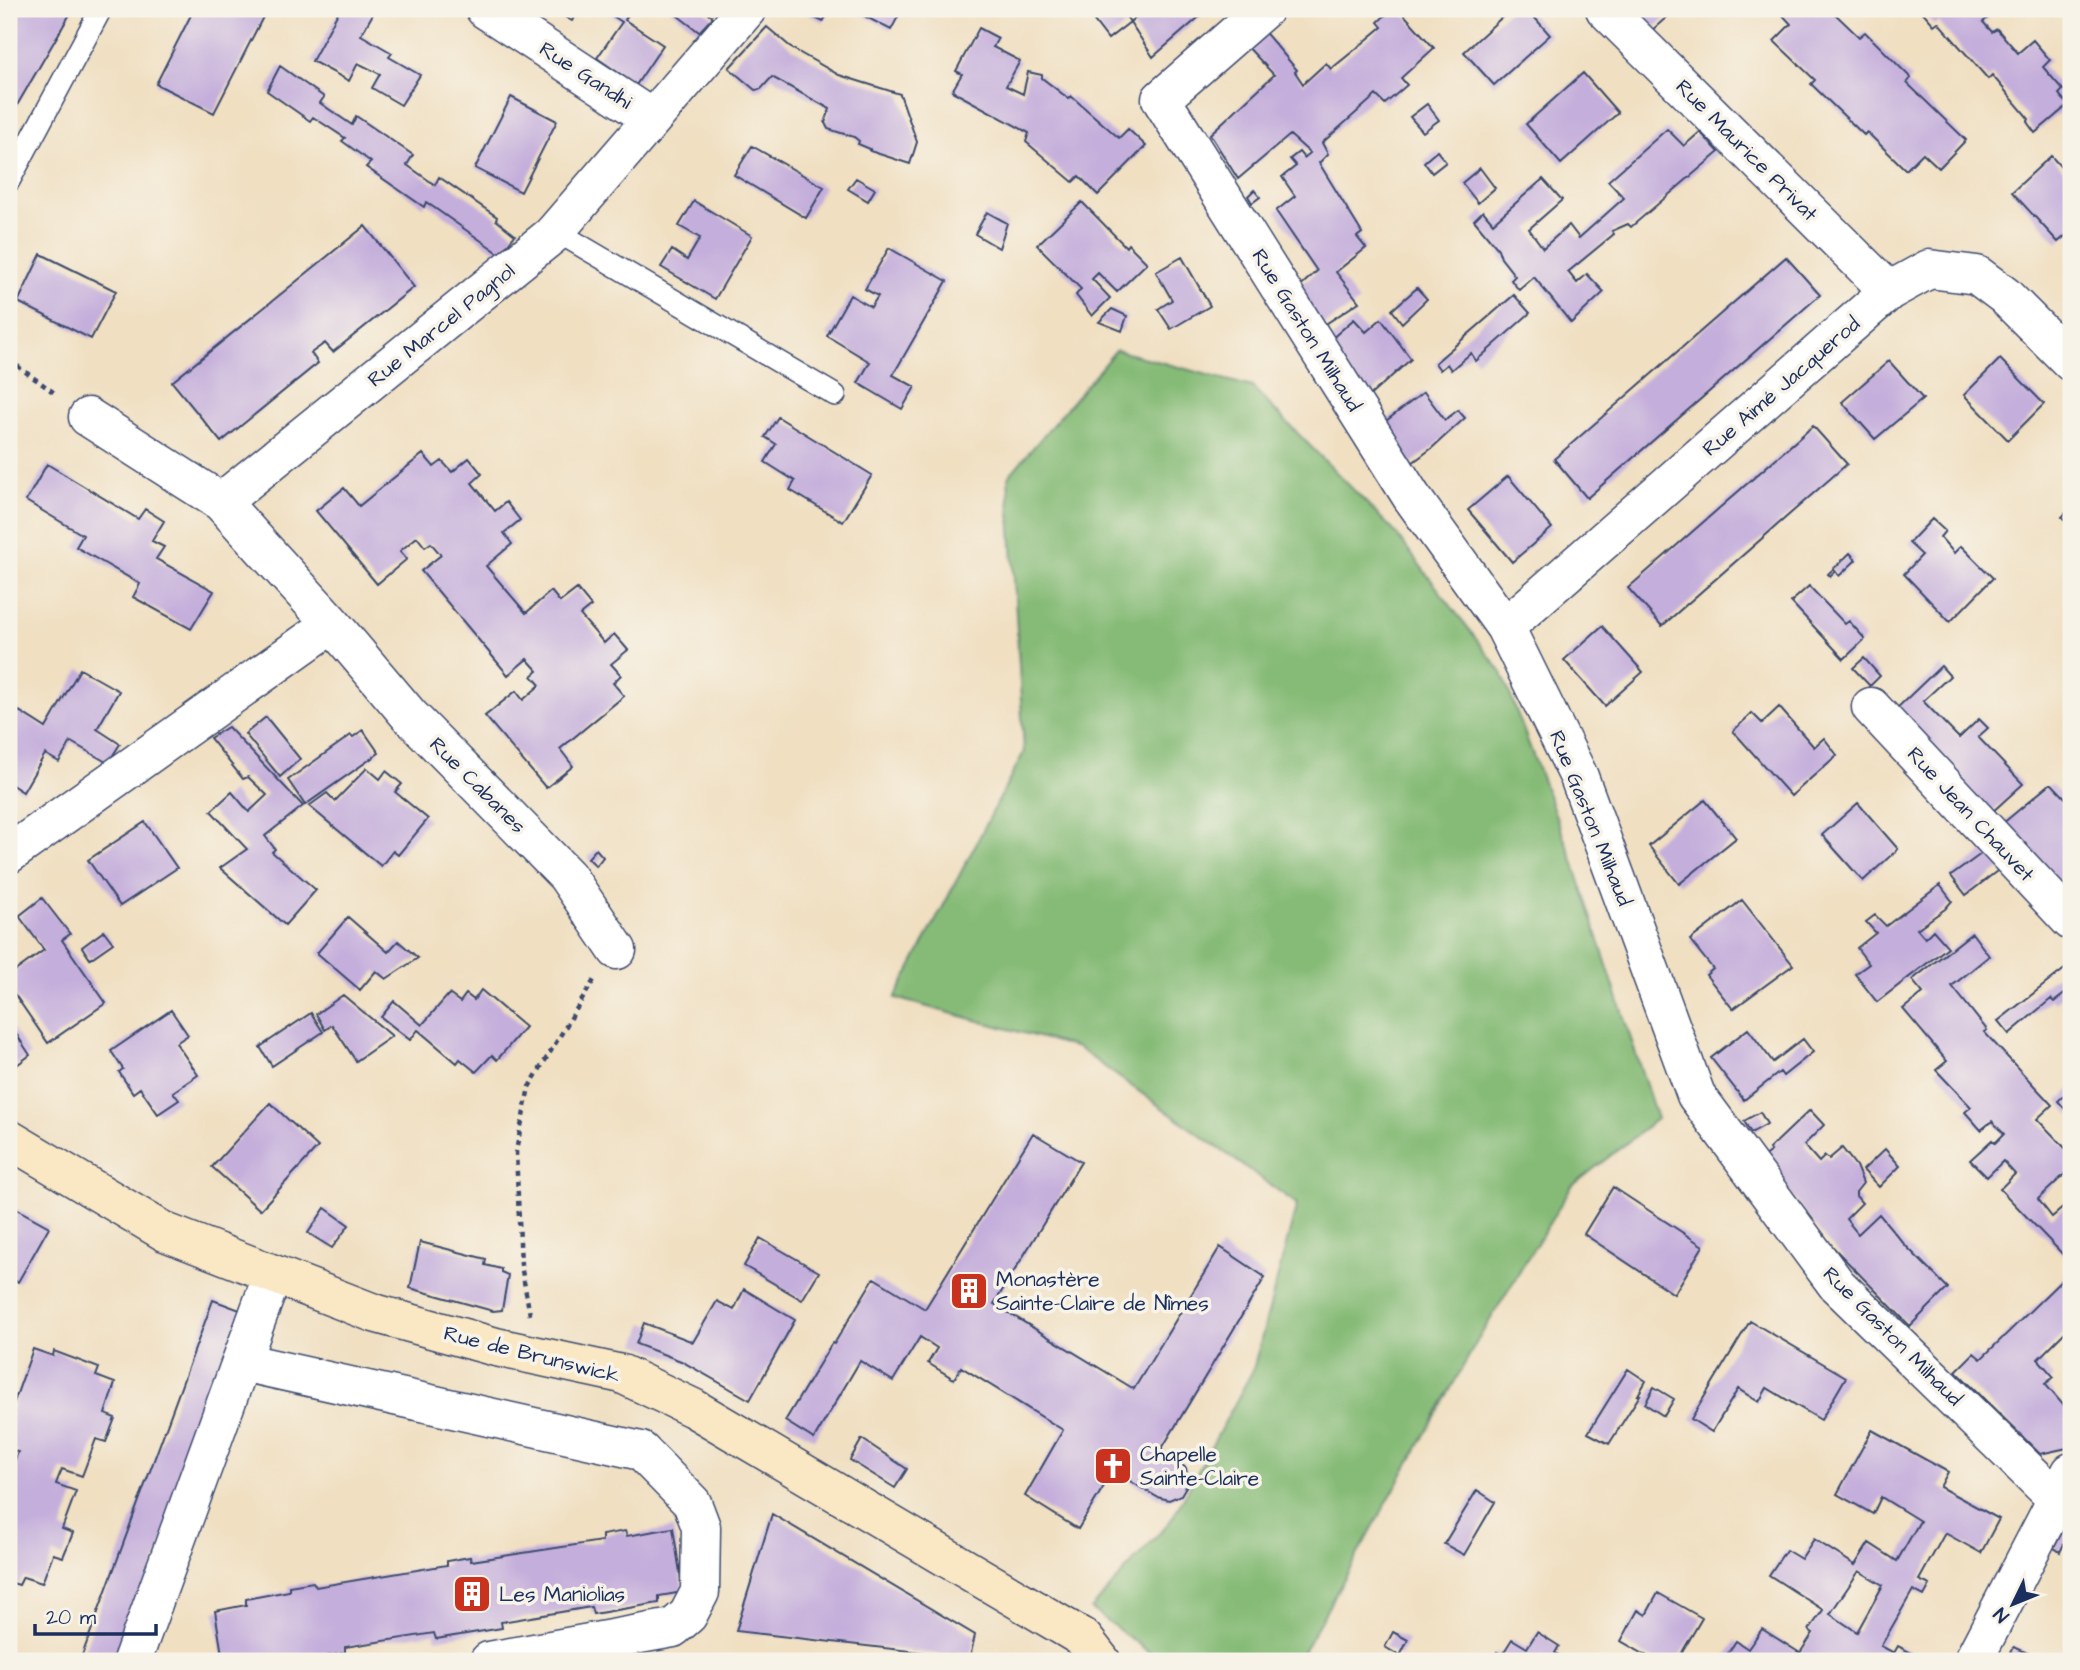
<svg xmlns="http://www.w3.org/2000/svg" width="2080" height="1670" viewBox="0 0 2080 1670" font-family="'Architects Daughter',sans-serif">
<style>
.forest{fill:#86bb77;stroke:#50756a;stroke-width:2}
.building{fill:#c4aedb;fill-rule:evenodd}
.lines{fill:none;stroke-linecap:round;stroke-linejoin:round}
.lane-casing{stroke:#3b496d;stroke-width:24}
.street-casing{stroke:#3b496d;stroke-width:41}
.secondary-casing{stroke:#3b496d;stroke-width:41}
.path{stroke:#3b496d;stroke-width:4.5;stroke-dasharray:5 5;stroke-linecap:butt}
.lane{stroke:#fff;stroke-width:21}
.street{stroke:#fff;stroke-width:38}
.secondary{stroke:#fae7c3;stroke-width:38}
.labels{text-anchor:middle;stroke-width:7;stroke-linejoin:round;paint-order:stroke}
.street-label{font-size:21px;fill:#1b2f5e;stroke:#f7f3e8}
.poi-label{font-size:21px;fill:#1b2f5e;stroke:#f7f3e8;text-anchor:start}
</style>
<rect width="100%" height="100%" fill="#f7f3e8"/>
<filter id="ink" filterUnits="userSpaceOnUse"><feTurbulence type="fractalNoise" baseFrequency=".0143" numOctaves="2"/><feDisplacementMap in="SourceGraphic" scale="14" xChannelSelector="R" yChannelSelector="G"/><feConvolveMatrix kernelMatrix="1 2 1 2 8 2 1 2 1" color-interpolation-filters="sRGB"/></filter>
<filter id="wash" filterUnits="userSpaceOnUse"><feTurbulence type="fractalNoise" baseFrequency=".00686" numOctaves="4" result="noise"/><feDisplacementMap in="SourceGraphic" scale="28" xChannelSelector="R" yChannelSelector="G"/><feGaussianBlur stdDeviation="1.57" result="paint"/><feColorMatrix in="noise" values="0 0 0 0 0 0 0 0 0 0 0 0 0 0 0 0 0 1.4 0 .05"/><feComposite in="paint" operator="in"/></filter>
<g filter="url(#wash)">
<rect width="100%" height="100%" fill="#f0dfc1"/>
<path class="forest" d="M1116 350 1252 387 1393 530 1502 673 1574 864 1657 1119 1572 1186 1479 1338 1298 1661H1161L1091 1609 1172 1519 1253 1370 1297 1204 1078 1048 895 998 1024 752 1008 477Z"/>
<g id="blocks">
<path class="building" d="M9 9H73L9 119Z
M194 9H261L266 11 214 113 156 84Z
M340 9H363L373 14 361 35 392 53 389 57 420 75 401 105 372 88 380 74 358 63 349 81 312 61Z
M551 9H579L572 21Z
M602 9H631L625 20 663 45 636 85 597 58 622 22Z
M669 9H702L713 17 699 32Z
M798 9H830L823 22Z
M851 9H902L891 30Z
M1085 9H1121L1130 22 1108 39Z
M1144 9H1203L1206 11 1153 57 1130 22Z
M1392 9H1399L1434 48 1401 78 1407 85 1385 104 1376 95 1322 143 1328 154 1319 163 1362 233 1357 237 1366 248 1336 272 1359 302 1321 327 1297 289 1317 271 1276 211 1295 196 1282 177 1296 166 1290 159 1299 152 1304 158 1310 153 1290 135 1238 179 1210 134 1274 75 1245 44 1262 29 1297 70 1295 72 1303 84 1326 63 1331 69 1357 48 1382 27 1378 22Z
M1511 9H1527L1550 35 1494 85 1464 52Z
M1626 9H1676L1650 32Z
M1781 9H1830L1859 37 1865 32 1911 78 1907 83 1966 140 1939 168 1923 153 1906 170 1867 132 1864 135 1811 84 1815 80 1774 41 1791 24 1779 11Z
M1920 9H1989L1993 13 1983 22 1992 32 1997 29 2018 53 2033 40 2050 60 2043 67 2063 90 2059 94 2068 105 2035 133 2027 122 2029 119 1992 75 1988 79 1938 22 1934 25Z
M767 27 793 49 839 75 900 94 917 142 910 164 870 151V149L858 144 859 141 854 137 828 129 825 123 830 109 772 77 761 89 755 90 729 68Z
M979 28 998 38 993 47 1020 61 1006 86 1023 94 1028 72 1042 75V78L1069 99 1071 96 1119 138 1128 129 1146 146 1098 195 1079 176 1073 182 1026 142 1029 133 952 91 962 74 956 71Z
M280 66 324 97 320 103 352 125 356 116 413 155 407 165 435 185 439 177 497 217 496 220 515 235 500 254 426 202 424 207 366 167 371 162 342 141 345 138 313 117 310 121 267 91Z
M1583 73 1618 113 1561 164 1526 124Z
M511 97 557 121 521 192 475 168Z
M1427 104 1439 120 1423 132 1410 117Z
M1667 129 1684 146 1700 132 1719 152 1631 227 1628 224 1612 231 1614 234 1568 272 1577 283 1587 274 1604 292 1571 323 1534 277 1519 290 1511 280 1515 276 1501 258 1498 249 1474 220 1483 211 1493 223 1543 179 1562 200 1529 229 1543 248 1569 225 1579 238 1624 198 1608 181Z
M752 146 824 187 806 218 734 175Z
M1437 151 1446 162 1432 173 1424 162Z
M2051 156 2071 178V231L2058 242 2012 192Z
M1480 168 1495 188 1478 203 1462 183Z
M856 178 875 189 868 201 848 189Z
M1254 190 1260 197 1252 203 1248 196Z
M694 201 752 236 715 299 661 267 672 250 687 260 700 238 679 226Z
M1082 202 1126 247 1128 244 1147 263 1117 292 1098 273 1092 279 1110 298 1092 316 1076 295 1081 289 1037 245Z
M987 212 1007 223 999 248 975 234Z
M365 226 414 287 333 352 325 343 311 353 318 363 221 442 172 382Z
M889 248 947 281 893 375 915 387 902 409 858 383 870 362 827 336 850 295 871 307 878 296 865 289Z
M41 254 116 291 91 339 18 302Z
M1182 257 1210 306 1171 329 1158 309 1172 300 1156 272Z
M1786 257 1820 295 1587 498 1554 459Z
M1417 288 1427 299 1402 323 1392 310Z
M1514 295 1530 313 1476 361 1471 353 1451 370 1447 364 1440 370 1435 363Z
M1112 309 1127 316 1122 331 1099 322Z
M1354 319 1366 332 1381 319 1411 359 1366 399 1329 341Z
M2000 359 2044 404 2008 440 1964 395Z
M1889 361 1923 399 1875 439 1842 402Z
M1424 392 1445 420 1458 410 1465 418 1432 448 1408 466 1382 424Z
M778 417 872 475 843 522 790 490 795 481 765 462 776 444 765 437Z
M1813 426 1847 464 1662 626 1628 588Z
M423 454 434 467 442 461 452 472 469 458 482 474 472 483 495 511 506 502 520 520 504 533 512 544 486 566 526 613 551 591 560 602 577 589 591 606 580 615 604 643 614 634 628 650 611 664 621 675 613 683 624 696 560 749 573 766 546 788 485 716 516 691 523 700 540 685 532 676 538 671 527 659 508 675 421 571 441 555 431 543 425 547 417 537 400 551 407 559 377 584 316 511 344 488 359 506Z
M47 464 138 519 145 509 164 521 152 541 164 547 156 559 214 591 191 629 133 597 140 584 76 547 83 535 26 501Z
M1508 476 1552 528 1512 562 1468 510Z
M2071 508V527L2062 517Z
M1932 519 1945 531 1940 537 1954 553 1961 546 1993 578 1950 622 1904 574 1922 555 1909 543Z
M1850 553 1856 560 1839 576 1835 571 1830 576 1828 574Z
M1809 586 1845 624 1849 621 1865 639 1844 659 1791 602Z
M1602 626 1643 672 1605 706 1564 660Z
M1864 658 1880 676 1870 686 1853 668Z
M1941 666 1950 676 1923 701 1959 738 1979 719 1988 728 1978 737 2023 784 1991 813 1894 711Z
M80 669 119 691 97 729 120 744 108 763 71 742 59 762 45 754 23 792 9 783V728L19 711 46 728Z
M1779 707 1814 747 1824 738 1837 755 1791 796 1733 731 1752 713 1762 723Z
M266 717 300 759 280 777 245 734Z
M228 727 303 806 265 836 275 849 272 852 316 890 285 925 220 868 247 849 211 811 232 792 249 812 267 795 248 777 243 779 210 738Z
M363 730 379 753 305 805 288 780 351 735 353 737Z
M367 768 380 779 386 771 402 784 395 792 428 819 398 855 393 851 381 866 309 806 327 793 335 801Z
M2050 784H2052L2071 804V897L2002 824Z
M1705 800 1736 838 1679 884 1649 846Z
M1858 803 1898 849 1863 881 1822 835Z
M145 822 177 868 120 906 88 860Z
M596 849 603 857 596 866 588 858Z
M1985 851 2001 868 1966 895 1951 876Z
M1940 885 1952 901 1945 909 1917 929 1925 938 1933 930 1948 947 1877 1002 1855 974 1869 964 1857 948 1876 933 1866 922 1875 915 1886 926Z
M42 898 70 934 62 940 106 1003 48 1043 9 986V962L15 971 44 950 19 916Z
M1742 900 1793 965 1733 1009 1706 975 1713 969 1690 940Z
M348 917 388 952 398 941 418 958 386 979 376 971 360 990 317 953Z
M104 931 113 943 90 959 82 947Z
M1972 933 1989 956 1952 986 1987 1030 1984 1032 2052 1105 2037 1119 2071 1154V1180L2065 1174 2038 1199 2052 1217 2064 1207 2071 1215V1263L2000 1189 2015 1174 2003 1161 1987 1177 1970 1160 1992 1140 1995 1143 2004 1134 1992 1121 1981 1130 1965 1112 1971 1107 1936 1070 1947 1061 1903 1009 1923 993 1912 980Z
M2071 964V989L2054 1002 2051 999 2009 1034 1998 1021Z
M481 990 525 1027 497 1060 492 1055 476 1072 460 1059 457 1063 418 1030 410 1040 381 1017 394 1001 422 1025 449 994 460 1002 466 994 474 1000Z
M343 995 392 1036 356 1061 332 1025 325 1030 316 1014Z
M171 1010 188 1035 176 1043 198 1075 173 1092 179 1100 158 1114 140 1088 133 1093 119 1072 123 1069 111 1051Z
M311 1013 323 1032 272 1066 260 1047Z
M9 1023 30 1055 9 1071Z
M1748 1029 1773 1062 1803 1039 1813 1052 1783 1076 1780 1072 1744 1100 1711 1058Z
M2071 1089V1116L2058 1101Z
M270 1103 318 1147 260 1210 212 1167Z
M1810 1110 1824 1125 1804 1145 1819 1162 1825 1156 1829 1159 1842 1148 1856 1166 1863 1183 1856 1192V1196L1862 1203 1846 1219 1858 1234 1879 1214 1904 1244 1948 1288 1910 1326 1825 1239 1762 1158 1771 1151 1769 1149Z
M1760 1112 1767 1124 1751 1133 1744 1121Z
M1033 1133 1081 1162 994 1304 1134 1389 1220 1247 1265 1277 1161 1450 1186 1468 1188 1483 1181 1495 1169 1500 1157 1497 1113 1471 1078 1529 1025 1496 1063 1430 961 1367 954 1379 928 1363 937 1348 920 1337 893 1381 860 1361 814 1439 785 1421 832 1343 834 1344 874 1278 925 1309Z
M1885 1149 1900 1166 1879 1187 1863 1170Z
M1613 1187 1703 1246 1674 1294 1584 1234Z
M13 1207 49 1227 18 1282 9 1277V1214Z
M325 1208 349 1225 332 1248 308 1233Z
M760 1238 819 1272 802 1300 744 1266Z
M420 1242 486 1259 485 1265 501 1269V1272L508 1275 502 1310 493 1311 410 1288Z
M2071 1271V1326L2038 1359 2054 1377 2045 1384 2071 1414V1441L2067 1448 2040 1454 1956 1371 1974 1353 1981 1359Z
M744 1289 795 1320 750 1400 681 1361 636 1344 644 1323 693 1342 717 1301 734 1310Z
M213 1300 248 1313 119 1661H80Z
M1750 1321 1846 1377 1821 1420 1767 1388 1759 1402 1738 1389 1712 1432 1691 1419Z
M33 1349 53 1356 54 1351 99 1368 96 1376 115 1383 105 1414 115 1418 106 1442 96 1439 82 1476 62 1469 59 1476 56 1484 76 1491 62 1529 73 1533 63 1557 53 1554 42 1583 23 1577 19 1585 9 1582V1466L12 1467 18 1452 9 1449V1416Z
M1628 1369 1646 1381 1638 1395H1640L1609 1444 1588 1433Z
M1654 1387 1674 1399 1664 1416 1645 1404Z
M1872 1430 1948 1472 1940 1487 1999 1519 1981 1553 1945 1533 1919 1580 1930 1585 1924 1596 1913 1590 1881 1646 1894 1653 1898 1646 1927 1661H1723L1736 1641 1748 1649 1762 1629 1800 1653 1813 1633 1809 1630 1823 1610 1769 1575 1786 1550 1801 1559 1814 1539 1855 1565 1869 1543 1897 1561 1920 1521 1881 1497 1873 1514 1837 1494ZM1859 1571 1883 1585 1857 1632 1830 1614Z
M862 1439 907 1469 895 1488 850 1460Z
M1477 1490 1495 1502 1464 1555 1444 1544Z
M772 1514 975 1635 970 1658 736 1631Z
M2069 1518 2071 1521V1548L2064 1544 2060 1552 2054 1548Z
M673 1528 683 1592 659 1596V1603L593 1614 591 1607 501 1622 502 1628 436 1639 434 1633 345 1647V1653L300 1661H279V1658L257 1661H223L215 1611 246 1605V1599L289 1591V1586L313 1582 316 1587 447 1565V1561L458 1559 470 1557 471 1561 602 1541V1535L625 1531 627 1536Z
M1658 1593 1702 1618 1677 1661H1656L1621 1641 1638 1610 1646 1615Z
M1393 1632 1408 1640 1400 1656 1385 1647Z
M1537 1632 1559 1646 1555 1653 1564 1659 1563 1661H1495L1493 1659 1497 1652 1502 1655 1512 1639 1527 1648Z
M2014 1647 2023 1651 2043 1661H2007Z"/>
</g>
</g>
<g filter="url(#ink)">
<use href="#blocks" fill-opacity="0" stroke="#3b496d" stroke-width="2"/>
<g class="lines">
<defs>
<path id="lane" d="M9 181 101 9
M556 231 835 395"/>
<path id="street" d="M485 9 651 118
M1264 9 1161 99 1411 496 1505 627 1579 777 1696 1095 1837 1285 2057 1499
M1605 9 1889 291
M88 417 221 502 552 235 747 9
M332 624 409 715 567 876 617 950
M1505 627 1889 291 1929 269 1977 275 2005 296 2071 362
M1871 707 2071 921
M9 854 332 624 221 502
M242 1362 641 1451 692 1503 701 1527 700 1592 688 1615 673 1628 489 1661
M132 1661 273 1274
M1973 1661 2071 1472"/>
<path id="secondary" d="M9 1139 165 1232 374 1313 496 1347 622 1374 693 1408 1083 1638 1101 1661"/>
</defs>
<use href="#lane" class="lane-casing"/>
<use href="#street" class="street-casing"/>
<use href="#secondary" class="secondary-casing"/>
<path class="path" d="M9 360 56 394
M530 1315 521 1265 516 1151 529 1087 594 980"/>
<use href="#lane" class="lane"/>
<use href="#street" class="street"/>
<use href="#secondary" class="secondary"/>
</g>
</g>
<defs>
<symbol id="building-square" viewBox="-11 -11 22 22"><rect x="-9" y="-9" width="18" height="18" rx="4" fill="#c8321e" stroke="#f7f3e8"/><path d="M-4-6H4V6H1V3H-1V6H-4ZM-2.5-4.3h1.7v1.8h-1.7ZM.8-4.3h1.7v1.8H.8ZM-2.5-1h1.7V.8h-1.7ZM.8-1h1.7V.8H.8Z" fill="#fff"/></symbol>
<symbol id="church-square" viewBox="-11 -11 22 22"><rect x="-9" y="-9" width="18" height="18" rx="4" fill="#c8321e" stroke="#f7f3e8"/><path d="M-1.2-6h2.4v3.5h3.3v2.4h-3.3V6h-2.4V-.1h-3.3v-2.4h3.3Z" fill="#fff"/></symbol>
</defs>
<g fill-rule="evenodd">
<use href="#building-square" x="947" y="1269" width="44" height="44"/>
<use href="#church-square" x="1091" y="1444" width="44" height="44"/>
<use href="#building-square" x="450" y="1572" width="44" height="44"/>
</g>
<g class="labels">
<g class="street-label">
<text transform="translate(586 75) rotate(33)" y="7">Rue Gandhi</text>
<text transform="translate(1747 150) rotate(45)" y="7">Rue Maurice Privat</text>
<text transform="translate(441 325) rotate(-39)" y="7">Rue Marcel Pagnol</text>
<text transform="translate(1307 330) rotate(58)" y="7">Rue Gaston Milhaud</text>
<text transform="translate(1781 386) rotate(-41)" y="7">Rue Aimé Jacquerod</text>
<text transform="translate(478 785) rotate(45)" y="7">Rue Cabanes</text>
<text transform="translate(1971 814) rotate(47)" y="7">Rue Jean Chauvet</text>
<text transform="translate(1591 818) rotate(68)" y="7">Rue Gaston Milhaud</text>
<text transform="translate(1893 1336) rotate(45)" y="7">Rue Gaston Milhaud</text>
<text transform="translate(532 1354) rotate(14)" y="7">Rue de Brunswick</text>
</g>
<g class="poi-label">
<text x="996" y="1286">Monastère<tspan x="996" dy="24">Sainte-Claire de Nîmes</tspan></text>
<text x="1140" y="1461">Chapelle<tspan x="1140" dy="24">Sainte-Claire</tspan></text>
<text x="499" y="1601">Les Maniolias</text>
</g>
</g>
<rect width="2080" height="1670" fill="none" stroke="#f7f3e8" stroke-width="35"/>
<g transform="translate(2013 1604) rotate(227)" stroke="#f7f3e8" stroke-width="5" paint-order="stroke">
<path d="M0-5L12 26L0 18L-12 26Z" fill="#1b2f5e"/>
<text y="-10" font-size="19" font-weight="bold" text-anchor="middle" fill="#1b2f5e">N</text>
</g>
<path d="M35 1624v10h121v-10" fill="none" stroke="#1b2f5e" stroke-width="3.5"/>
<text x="46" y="1624" font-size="21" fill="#1b2f5e" stroke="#f7f3e8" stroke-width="5" paint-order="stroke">20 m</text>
</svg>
